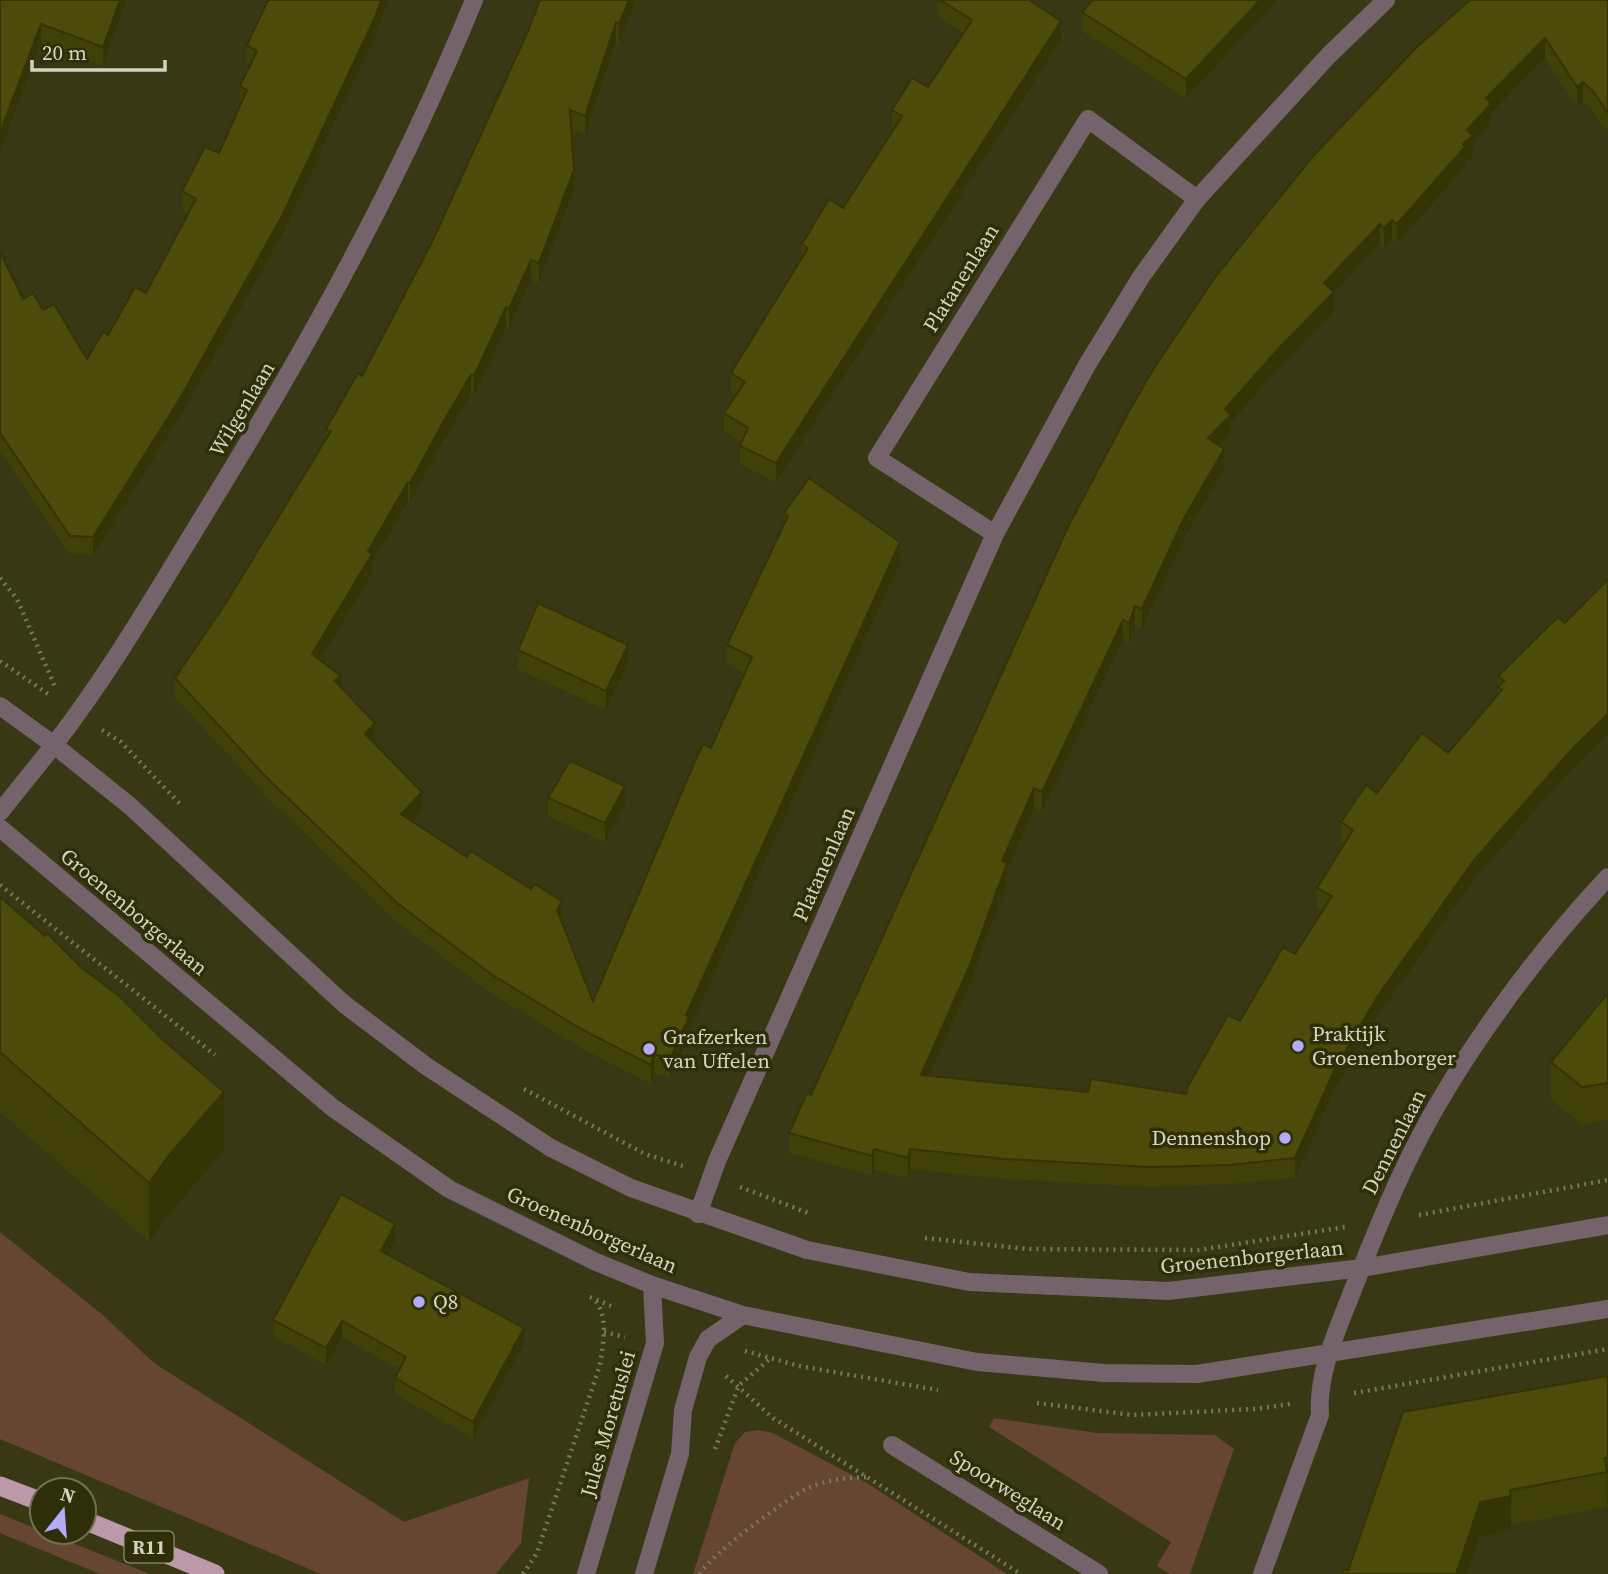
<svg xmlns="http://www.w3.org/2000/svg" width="1608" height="1574" viewBox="0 0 1608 1574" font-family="'Source Serif 4',serif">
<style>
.green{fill:#664533}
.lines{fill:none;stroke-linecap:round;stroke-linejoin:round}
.path{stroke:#777759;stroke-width:4.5;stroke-dasharray:2 5;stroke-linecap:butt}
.minor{stroke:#74636b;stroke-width:18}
.tertiary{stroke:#74636b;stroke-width:18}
.trunk{stroke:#bc98a8;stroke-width:19}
.wall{fill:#414009}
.shaded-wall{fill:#353407}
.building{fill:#4c4b0a;stroke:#353407;stroke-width:2}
.poi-dot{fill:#b5acf9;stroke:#2e2e09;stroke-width:2.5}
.labels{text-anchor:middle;stroke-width:7;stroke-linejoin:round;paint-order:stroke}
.shield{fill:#2e2e09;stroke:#a2a38a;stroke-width:2}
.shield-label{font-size:19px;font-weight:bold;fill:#d4d5c1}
.street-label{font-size:21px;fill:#d4d5c1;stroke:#2e2e09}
.poi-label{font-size:21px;fill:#d4d5c1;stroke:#2e2e09;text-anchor:start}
</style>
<rect width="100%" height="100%" fill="#383814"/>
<path class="green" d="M0 1232 104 1316 154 1363 404 1522 529 1478 521 1543 496 1574H321L0 1439Z
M994 1418 1097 1433 1215 1435 1234 1449 1190 1574H1170L1157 1566 1171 1542 989 1427Z
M758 1430 773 1433 867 1483 1007 1574H693L735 1443 745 1432Z
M0 1514 150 1574H100L0 1533Z"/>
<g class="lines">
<path class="path" d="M0 578 17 599 56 689
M0 661 51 696
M102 730 121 742 182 806
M0 885 215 1055
M524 1089 645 1154 683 1166
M740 1187 811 1214
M1419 1215 1608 1180
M925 1238 1027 1249 1199 1250 1345 1227
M590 1297 611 1306
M604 1332 625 1337
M745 1351 799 1366 938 1390
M726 1376 773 1418 1021 1574
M1354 1393 1608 1349
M1037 1403 1133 1415 1255 1409 1290 1404
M715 1449 739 1385 771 1358
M523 1574 537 1553 600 1365C603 1343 609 1318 595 1300
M700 1574C710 1555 785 1500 806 1489 825 1480 849 1477 870 1477"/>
<path class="minor" d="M995 534 877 458 1088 119 1197 199
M0 706 54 745C111 671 158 590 207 510 308 346 401 179 474 0
M698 1214 717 1161 995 534 1087 365 1141 277 1197 199 1329 55 1386 0
M892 1445 1099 1574
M1262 1574 1320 1415C1317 1373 1337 1331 1352 1292 1371 1244 1390 1196 1413 1150 1460 1056 1536 954 1608 877"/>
<path class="tertiary" d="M0 812 54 745 130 806 344 1004 426 1066 551 1148 631 1188 807 1250 969 1282 1168 1291 1362 1268 1608 1225
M0 828 333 1108 449 1189 596 1262 652 1285 743 1315 977 1362 1104 1373 1197 1374 1608 1309
M586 1574 655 1343 652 1285
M644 1574 680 1454 683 1410 698 1357 708 1339 743 1315"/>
<path class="trunk" d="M0 1486 42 1502
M84 1520 215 1574"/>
</g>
<path class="wall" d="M0 0H127L103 66 41 43 0 152Z
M268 0H389L375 36 282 235 179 418 93 555 70 554 0 452V252L23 299 43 310 87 359 146 293 188 213 182 210V191L219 153 241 105 240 86 250 65 247 64V45Z
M636 0 619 43 616 42 585 135 571 129 574 189 539 283 531 279 509 329 506 327 474 395 471 394 445 438 410 502 408 501 372 563V573L320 660 341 687 375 743 374 744 422 812 413 821 562 920V921L593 1001 745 673 727 664V645L784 524V513L900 562 689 1029V1036L670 1078 654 1073 651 1084 581 1048 491 993 397 922 267 797 175 697V678L224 606 326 439V429L362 376 432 242 528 31Z
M937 0H1029L1061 40 776 482 740 464V446L742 443 724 432V413L736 395 731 392V373L802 258V244L843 208 893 129 892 128V110L928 87 963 33 937 17Z
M1278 0 1186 98 1082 31V12Z
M1608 0V132L1593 111 1583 102 1577 106 1545 58 1491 113V124L1473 144V156L1465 163V167L1397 243 1392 240 1384 248 1380 244 1334 292V312L1278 369 1231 422V435L1220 446 1224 469 1183 540 1142 628 1135 626 1129 642 1123 640 1042 811 1034 808 1007 871V883L969 986 930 1076 1088 1092 1186 1094 1240 1021 1295 954 1323 911 1317 908V888L1345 844 1341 842V822L1377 793 1448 753 1498 694V676L1565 623 1608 579V734L1573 768 1474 879 1377 1017 1334 1090 1295 1178 1229 1184 1150 1187 1005 1179 910 1169 908 1178 874 1169 872 1175 789 1153V1133L811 1095 1314 155Z
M518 650 628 664 606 710 518 669Z
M548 798 625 805 605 842 548 816Z
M0 897 224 1151 169 1214 149 1242 0 1112Z
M1608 993V1120L1582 1125 1551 1100V1062Z
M395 1241 388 1255 524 1344 473 1438 395 1394V1378L399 1369 342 1337 326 1365 273 1336V1320Z
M1608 1376 1607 1507 1511 1525V1530L1480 1537 1348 1571Z"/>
<path class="shaded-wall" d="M120 0H127L103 66V47Z
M381 0H389L375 36 282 235 179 418 93 555V537Z
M629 0H636L619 43V24Z
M1260 0H1278L1186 98V79Z
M1061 21V40L776 482V463Z
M616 22V42L585 135V116Z
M41 24V43L0 152V133Z
M1545 38V58L1491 113V124L1473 144V156L1465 163V167L1397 243V224L1463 144 1467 130 1486 98Z
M1583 82V102L1577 106V87Z
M574 170V189L539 283V263Z
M1392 220V240L1384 248V228Z
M1380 224V244L1324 303V283Z
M531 260V279L509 329V309Z
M1334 292V312L1278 369 1231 422V435L1208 458V438L1225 409 1278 349Z
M506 307V327L474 395V376Z
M471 375V394L445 438 410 502V483L445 419Z
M1224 449V469L1183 540 1142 628V609L1183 520Z
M408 482V501L372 563V573L312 673V654L368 551Z
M900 542V562L689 1029V1036L670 1078V1059L686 1015Z
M1135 606V626L1129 642V623Z
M1123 620V640L1042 811V792Z
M628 645V664L606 710V691Z
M341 676V695L335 681Z
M1608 714V734L1573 768 1474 879 1377 1017 1334 1090 1295 1178V1158L1334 1071 1377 997 1474 860 1573 748Z
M375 723V743L365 753V734Z
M625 786V805L605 842V823Z
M1034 788V808L1007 871V883L969 986 921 1095V1075L1002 861Z
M422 792V812L401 833V814Z
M562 901V920L557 929V910Z
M654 1054V1073L651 1084V1065Z
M224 1092V1151L169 1214 149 1242V1183L169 1155Z
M874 1149V1169L872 1175V1156Z
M910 1149V1169L908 1178V1158Z
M395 1224V1241L381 1267V1251Z
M342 1321V1337L326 1365V1348Z
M524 1328V1344L473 1438V1422Z
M1511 1496V1530L1480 1537 1467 1574H1456L1480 1502Z"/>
<path class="building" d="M0 0H120L103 47 41 24 0 133Z
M268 0H381L375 17 282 216 179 400 93 537 70 536 0 433V252L23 299 33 293 43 310 54 304 87 359 103 332 108 335 135 287 146 293 196 199 182 191 205 147 219 153 247 90 240 86 257 51 247 45Z
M540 0H629L619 24 616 22 585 116 570 110 574 170 539 263 531 260 509 309 506 307 474 376 471 375 445 419 410 483 408 482 368 551 372 554 312 654 341 676 335 681 375 723 365 734 422 792 401 814 467 857 471 851 531 889 535 884 562 901 557 910 593 1001 693 766 703 744 711 748 752 657 727 645 788 516 784 513 809 478 900 542 686 1015 689 1017 670 1059 654 1054 651 1065 581 1029 491 974 397 903 267 778 175 678 224 606 331 431 326 429 358 373 362 376 432 242 528 31Z
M940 0H1029L1061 21 776 463 740 446 748 428 724 413 745 382 731 373 808 248 802 244 829 199 843 208 902 116 892 110 912 78 928 87 972 20Z
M1093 0H1260L1186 79 1082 12Z
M1470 0H1608V113L1593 91 1583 82 1577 87 1545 38 1486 98 1491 104 1467 130 1473 136 1463 144 1465 147 1397 224 1392 220 1384 228 1380 224 1324 283 1334 292 1278 349 1225 409 1231 415 1208 438 1224 449 1183 520 1142 609 1135 606 1129 623 1123 620 1042 792 1034 788 1002 861 1007 863 969 967 921 1075 1088 1092 1091 1079 1186 1094 1188 1086 1228 1015 1240 1021 1283 947 1295 954 1332 896 1317 888 1353 830 1341 822 1366 785 1377 793 1422 733 1448 753 1502 690 1498 687 1504 681 1498 676 1558 617 1565 623 1608 579V714L1573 748 1474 860 1377 997 1334 1071 1295 1158 1229 1165 1150 1167 1005 1159 910 1149 908 1158 874 1149 872 1156 789 1133 807 1093 811 1095 1068 527 1128 413 1154 368 1216 276 1314 155 1417 47Z
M538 603 628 645 606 691 518 650Z
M570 761 625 786 605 823 548 798Z
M0 897 45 936 47 933 82 968 119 996 162 1039 224 1092 169 1155 149 1183 0 1052Z
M1608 993V1083L1582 1087 1551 1062Z
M341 1194 395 1224 381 1251 524 1328 473 1422 395 1378 406 1357 342 1321 326 1348 273 1320Z
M1608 1376V1458H1605L1607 1472 1510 1490 1511 1496 1480 1502 1456 1574H1342L1344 1569 1348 1571 1403 1412Z"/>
<g class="poi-dot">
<circle cx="1298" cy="1046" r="7"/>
<circle cx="649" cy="1049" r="7"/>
<circle cx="1285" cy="1138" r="7"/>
<circle cx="419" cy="1302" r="7"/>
</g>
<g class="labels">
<rect class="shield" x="124.5" y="1531.5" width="49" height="31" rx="5"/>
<g class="shield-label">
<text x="149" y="1554">R11</text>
</g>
<g class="street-label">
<text transform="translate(961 278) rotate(-58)" y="7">Platanenlaan</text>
<text transform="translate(242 409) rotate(-59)" y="7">Wilgenlaan</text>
<text transform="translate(824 864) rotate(-66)" y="7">Platanenlaan</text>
<text transform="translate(134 912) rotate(40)" y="7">Groenenborgerlaan</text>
<text transform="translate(1394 1142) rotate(-63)" y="7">Dennenlaan</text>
<text transform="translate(592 1230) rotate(24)" y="7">Groenenborgerlaan</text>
<text transform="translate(1252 1257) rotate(-6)" y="7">Groenenborgerlaan</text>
<text transform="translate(608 1424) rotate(-74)" y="7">Jules Moretuslei</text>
<text transform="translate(1008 1490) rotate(32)" y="7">Spoorweglaan</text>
</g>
<g class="poi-label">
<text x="1312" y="1041">Praktijk<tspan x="1312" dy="24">Groenenborger</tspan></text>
<text x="663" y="1044">Grafzerken<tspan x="663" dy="24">van Uffelen</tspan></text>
<text x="1271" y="1145" text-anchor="end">Dennenshop</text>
<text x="433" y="1309">Q8</text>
</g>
</g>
<g transform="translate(63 1511) rotate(17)"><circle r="33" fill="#2e2e09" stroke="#707153" stroke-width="2"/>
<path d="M0-5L12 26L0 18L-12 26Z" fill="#b5acf9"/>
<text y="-10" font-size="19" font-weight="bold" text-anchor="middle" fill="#d4d5c1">N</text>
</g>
<path d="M32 60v10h133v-10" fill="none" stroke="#d4d5c1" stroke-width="3.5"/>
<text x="42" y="60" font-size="21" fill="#d4d5c1" stroke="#2e2e09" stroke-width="5" paint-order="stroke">20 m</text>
</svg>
